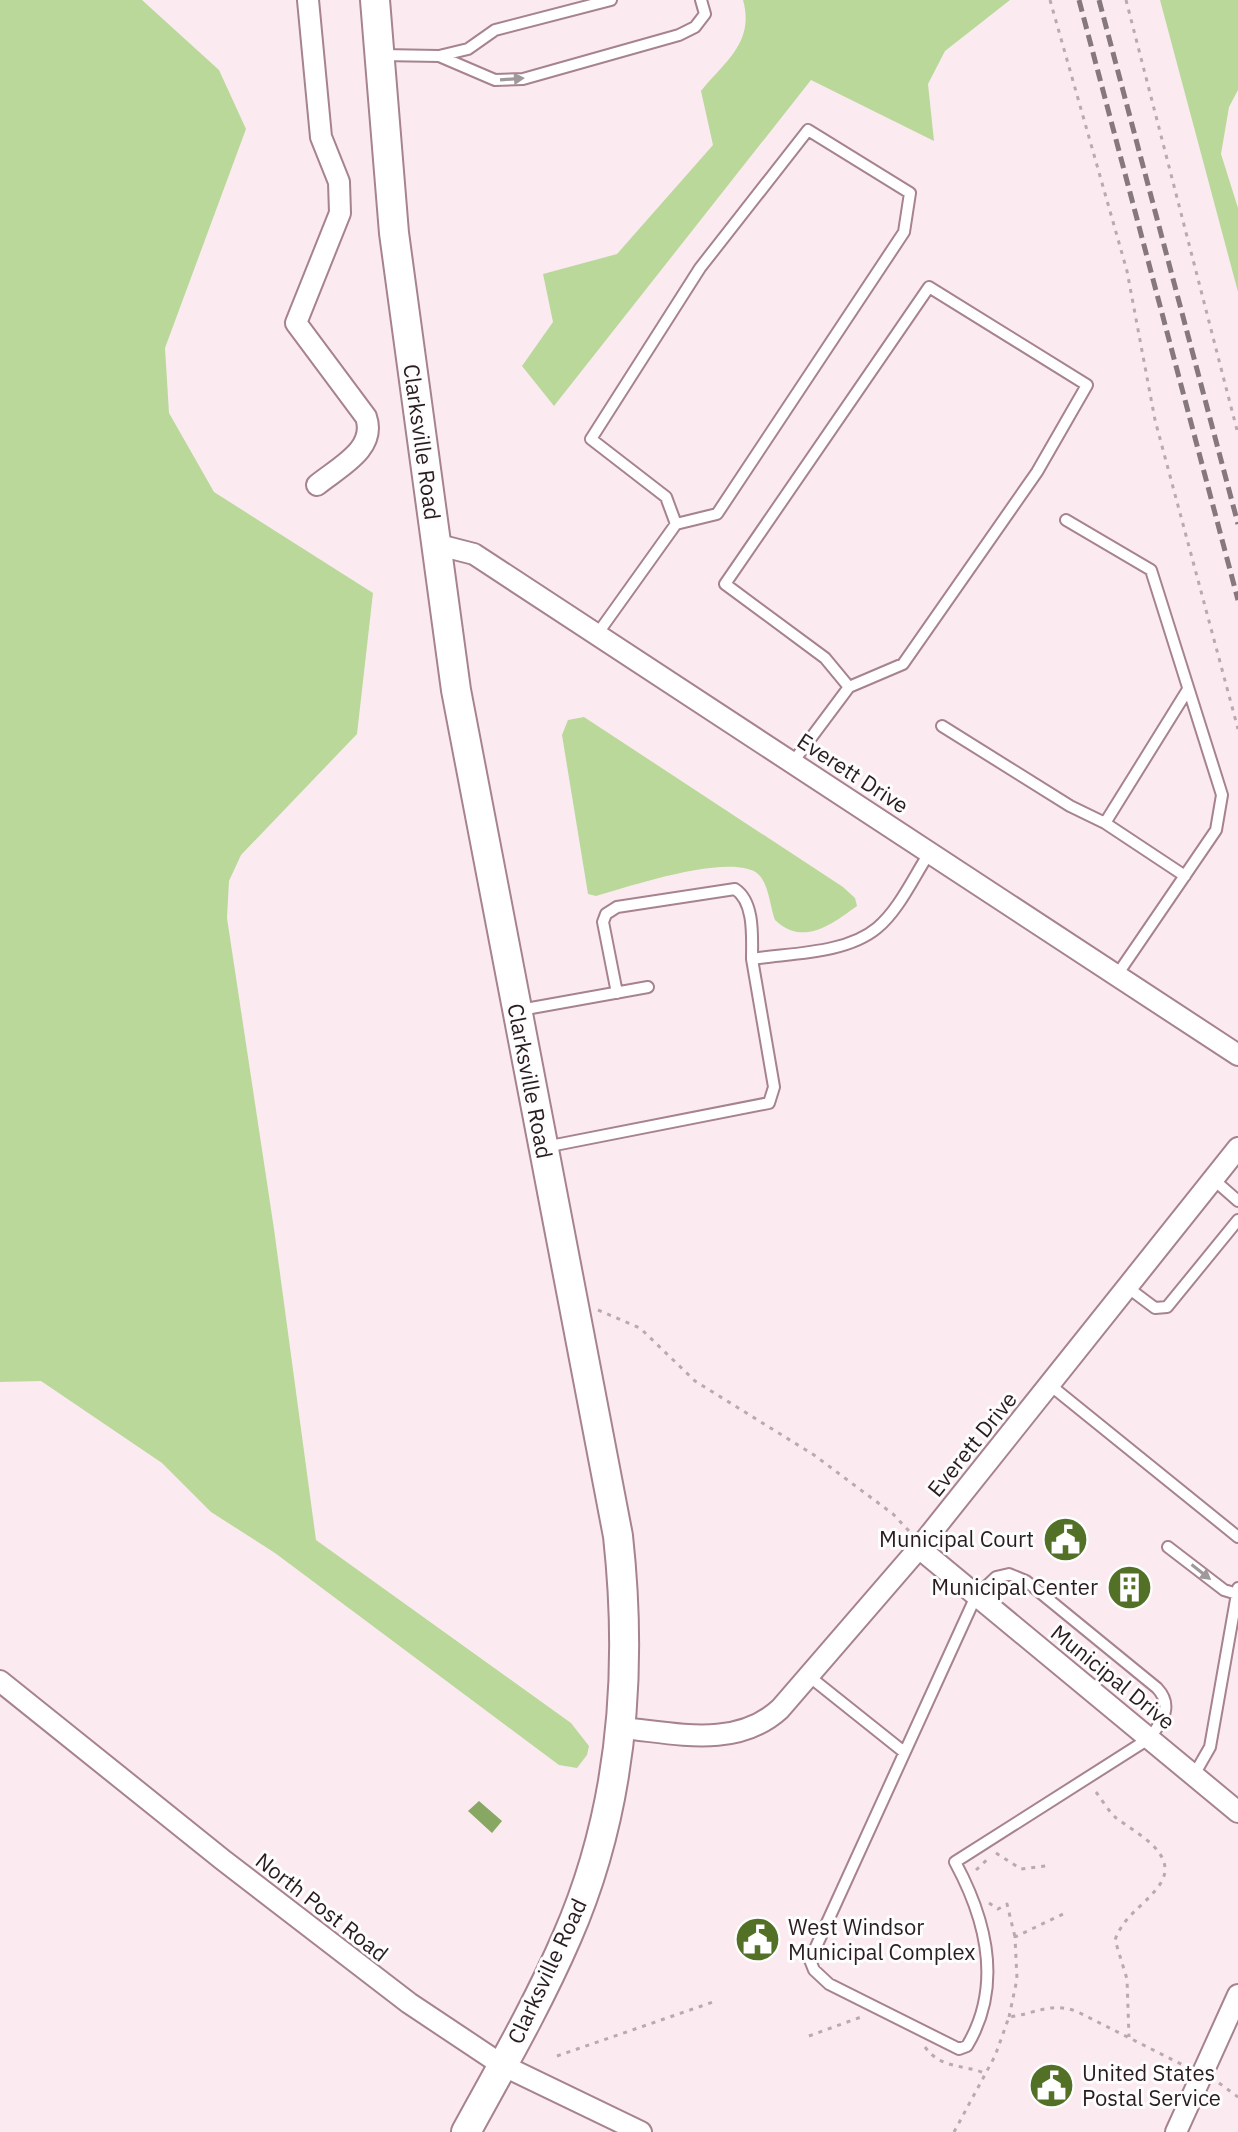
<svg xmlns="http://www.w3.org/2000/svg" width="1238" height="2132" viewBox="0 0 1238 2132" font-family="'IBM Plex Sans',sans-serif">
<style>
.green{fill:#bad89a}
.water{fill:#88a763}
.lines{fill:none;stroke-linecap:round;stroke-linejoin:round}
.lane-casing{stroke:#a6838e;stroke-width:14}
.street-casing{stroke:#a6838e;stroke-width:24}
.secondary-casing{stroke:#a6838e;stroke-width:32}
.path{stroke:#baaaaf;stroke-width:3;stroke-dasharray:4 6;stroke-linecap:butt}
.lane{stroke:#fff;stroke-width:10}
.street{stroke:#fff;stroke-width:20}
.secondary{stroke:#fff;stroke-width:28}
.rail{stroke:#86787d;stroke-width:5;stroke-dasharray:12 6;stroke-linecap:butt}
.oneway{fill:#9f999b}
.labels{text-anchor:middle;stroke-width:6;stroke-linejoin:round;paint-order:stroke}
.street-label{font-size:22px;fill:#291c20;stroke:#fdfdfd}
.poi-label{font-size:22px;fill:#291c20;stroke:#fdfdfd;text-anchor:end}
</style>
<rect width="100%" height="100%" fill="#fbebf0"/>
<path class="green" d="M0 0H142L219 70 246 129 165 348 169 413 214 492 373 593 357 734 241 855 229 881 227 918 274 1229 316 1540 571 1723 589 1746 587 1755 577 1768 559 1765 275 1553 211 1512 162 1463 41 1381 0 1382Z
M743 0H1010L945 51 928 84 934 141 811 80 554 406 522 366 553 322 543 274 617 254 713 145 701 91C724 62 755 43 743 0Z
M1160 0H1238V90L1229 107 1221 154 1238 208V292Z
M584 717 843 887 855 898 857 906C832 924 803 947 775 920 770 907 769 884 758 874 732 852 628 887 596 896L588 894 562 735 568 720Z"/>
<path class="water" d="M479 1801 502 1821 492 1833 468 1811Z"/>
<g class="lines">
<defs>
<path id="lane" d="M381 55 439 56 468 49 495 30 611 0
M439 56 495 80 523 79 679 35 695 27 705 14 701 0
M1066 520 1151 570 1222 795 1216 830 1117 975
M598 633 676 524 717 514 904 232 910 193 808 130 700 268 591 439 666 497 676 524
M942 726 1070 806 1105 823
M793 762 849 687 903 664 1037 472 1087 385 929 287 725 584 825 658 849 687
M1185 876 1105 823 1187 691
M617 993 603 922 606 914 617 907 735 889C755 902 752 938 752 959
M520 1010 648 987
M545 1147 769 1103 774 1087 752 959C790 953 846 954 877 928 899 910 914 876 930 852
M1213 1179 1238 1201
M1127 1287 1155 1308 1167 1307 1238 1220
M1050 1385 1238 1537
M1168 1547 1224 1590 1237 1594
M1009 1574 1026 1581 1157 1688C1174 1706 1162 1721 1150 1738L955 1862C987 1921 1003 1986 967 2046L959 2049 829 1984 814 1970 810 1960 976 1596 996 1577Z
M810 1677 904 1752
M1194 1775 1210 1747 1238 1588"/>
<path id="street" d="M308 0 321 137 339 182 340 213 296 323 366 417C377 449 339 467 317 485
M435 544 474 554 1238 1055
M919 1548 1238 1812
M0 1681 223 1860 409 2003 502 2065 641 2132
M622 1728C676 1733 736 1749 780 1709L919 1548 1238 1148
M1176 2132 1238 1995"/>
<path id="secondary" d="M375 0 394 233 456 690 618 1536C633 1673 623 1809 567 1937 538 2004 501 2068 466 2132"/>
</defs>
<use href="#lane" class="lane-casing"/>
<use href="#street" class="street-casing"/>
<use href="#secondary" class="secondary-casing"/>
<path class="path" d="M1050 0 1127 271 1155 420 1238 729
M1126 0 1238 434
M598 1310 640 1328 695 1381 814 1455 893 1514 909 1531
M1096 1792C1102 1800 1108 1810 1115 1817 1135 1833 1183 1855 1158 1887 1143 1907 1124 1915 1115 1940L1127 1979 1129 2037
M996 1853 1021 1869 1046 1866
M976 1870 990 1857
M989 1903 998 1909 1007 1904 1015 1937
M1009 2017 1017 1979 1015 1937 1063 1914
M809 2036 861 2017
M925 2047C941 2069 962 2064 984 2073
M557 2056 716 2001
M1219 2083 1238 2097
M954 2132 995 2056 1009 2017C1035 2014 1051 2001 1078 2012L1187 2067"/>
<use href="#lane" class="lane"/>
<use href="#street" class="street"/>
<use href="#secondary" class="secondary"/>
<path class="rail" d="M1079 0 1238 600
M1099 0 1238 524"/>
</g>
<defs><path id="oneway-solid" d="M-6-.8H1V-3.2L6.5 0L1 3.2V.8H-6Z" transform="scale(2)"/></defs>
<g class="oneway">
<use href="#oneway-solid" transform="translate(512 79) rotate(-4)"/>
<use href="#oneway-solid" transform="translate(1201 1572) rotate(38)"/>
</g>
<defs>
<symbol id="civic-disc" viewBox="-11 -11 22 22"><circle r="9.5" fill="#527127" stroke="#fdfdfd"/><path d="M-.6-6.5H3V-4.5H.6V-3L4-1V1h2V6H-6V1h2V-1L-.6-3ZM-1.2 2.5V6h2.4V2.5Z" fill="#fff"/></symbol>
<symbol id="building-disc" viewBox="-11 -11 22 22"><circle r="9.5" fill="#527127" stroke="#fdfdfd"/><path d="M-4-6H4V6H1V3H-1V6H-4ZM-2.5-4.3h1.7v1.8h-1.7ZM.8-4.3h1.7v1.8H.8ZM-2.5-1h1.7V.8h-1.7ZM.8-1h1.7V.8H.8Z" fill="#fff"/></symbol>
</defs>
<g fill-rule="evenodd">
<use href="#civic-disc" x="1040" y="1514" width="51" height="51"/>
<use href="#building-disc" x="1104" y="1562" width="51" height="51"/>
<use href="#civic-disc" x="732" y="1914" width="51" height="51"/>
<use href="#civic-disc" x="1026" y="2060" width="51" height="51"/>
</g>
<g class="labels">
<g class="street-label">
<text transform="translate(422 442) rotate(82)" y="8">Clarksville Road</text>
<text transform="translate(853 773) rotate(33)" y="8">Everett Drive</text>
<text transform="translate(530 1081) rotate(79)" y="8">Clarksville Road</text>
<text transform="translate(972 1444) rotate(-51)" y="8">Everett Drive</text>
<text transform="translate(1113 1677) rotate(39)" y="8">Municipal Drive</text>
<text transform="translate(322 1907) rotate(38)" y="8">North Post Road</text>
<text transform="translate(547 1971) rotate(-65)" y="8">Clarksville Road</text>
</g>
<g class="poi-label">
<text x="1034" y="1547">Municipal Court</text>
<text x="1098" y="1595">Municipal Center</text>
<text x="788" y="1935" text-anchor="start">West Windsor<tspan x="788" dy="25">Municipal Complex</tspan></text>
<text x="1082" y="2081" text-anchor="start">United States<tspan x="1082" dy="25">Postal Service</tspan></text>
</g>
</g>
</svg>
